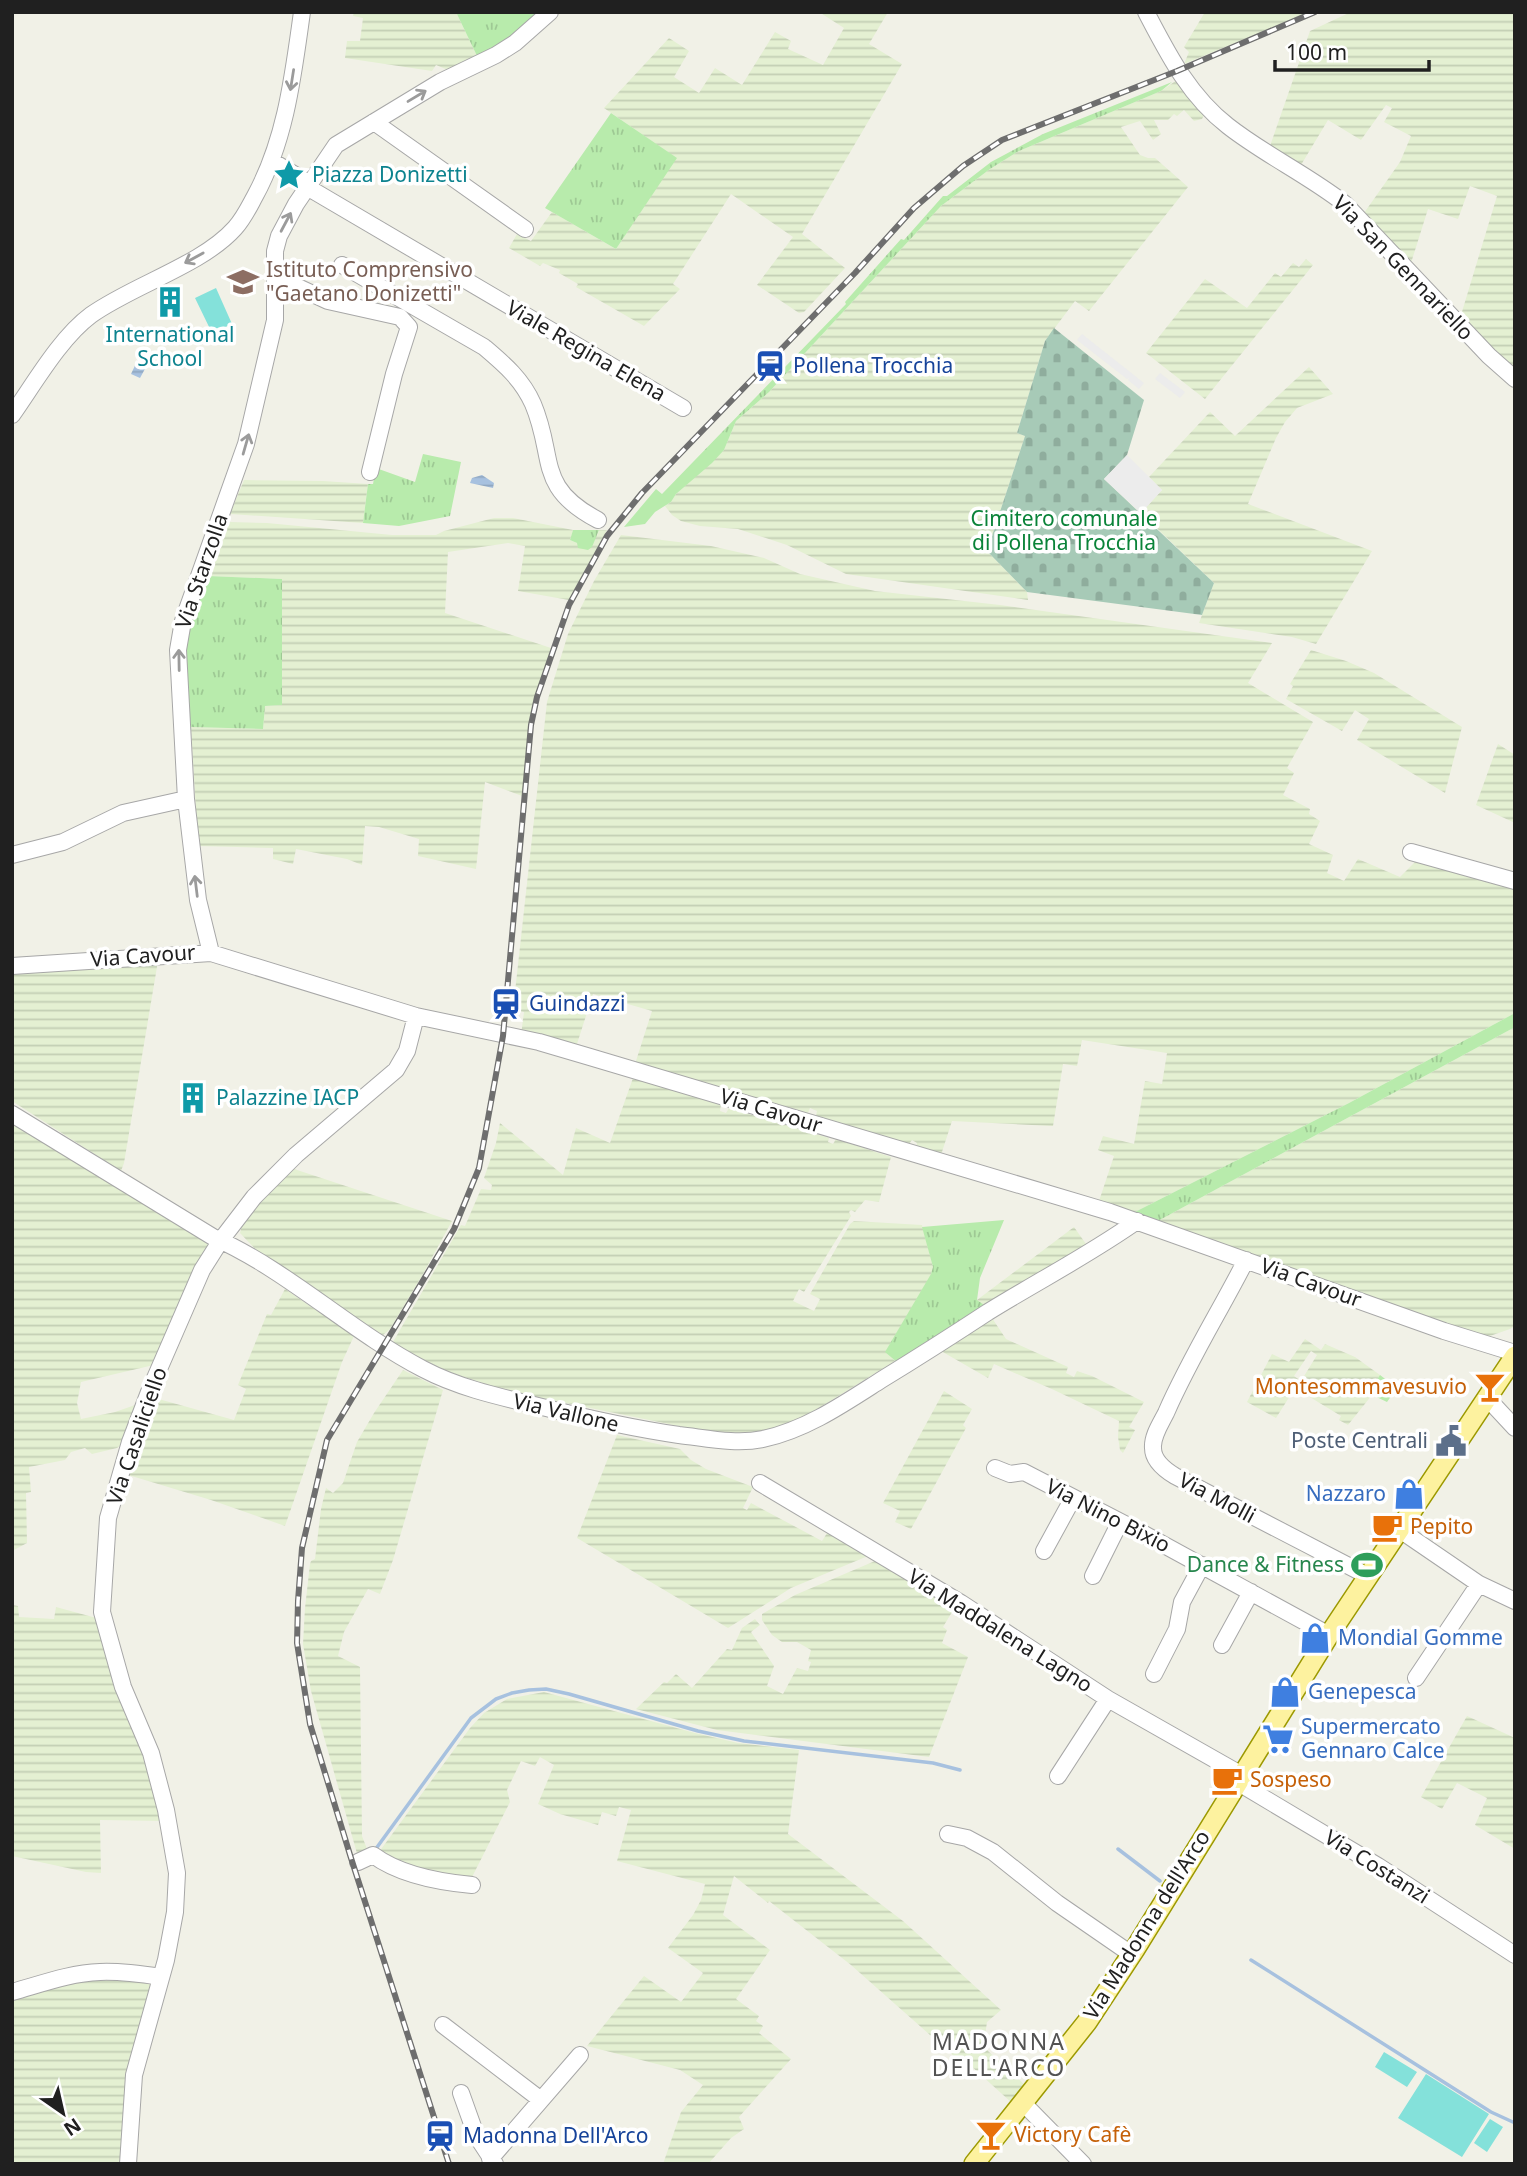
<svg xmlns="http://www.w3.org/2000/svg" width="1527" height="2176" viewBox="0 0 1527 2176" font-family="'Noto Sans',sans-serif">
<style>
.farmland{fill:url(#farmland-rules);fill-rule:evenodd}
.grass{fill:url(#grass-tufts)}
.cemetery{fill:url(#cemetery-stones)}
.pitch{fill:#84e1da}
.parking{fill:#ececec}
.water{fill:url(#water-rules)}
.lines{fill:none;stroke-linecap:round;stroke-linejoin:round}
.stream{stroke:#a7c1df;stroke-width:3.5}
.minor-casing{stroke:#a7a7a7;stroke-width:18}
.major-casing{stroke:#9c9900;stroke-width:22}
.minor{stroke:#fff;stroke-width:16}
.major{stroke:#fdf29f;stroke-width:19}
.rail-casing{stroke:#6e6e6e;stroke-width:6}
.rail{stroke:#fff;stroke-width:3.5;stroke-dasharray:10;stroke-linecap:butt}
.oneway{stroke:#9b9b9b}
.labels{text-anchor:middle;stroke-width:7;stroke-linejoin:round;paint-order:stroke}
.culture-label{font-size:21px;fill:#0d838f;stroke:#fff;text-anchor:start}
.street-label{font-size:21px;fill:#202020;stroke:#fff}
.education-label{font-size:21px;fill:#785e54;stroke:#fff;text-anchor:start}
.transit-label{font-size:21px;fill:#164399;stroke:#fff;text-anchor:start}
.park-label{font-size:21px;fill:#0a8339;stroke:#fff}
.food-label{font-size:21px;fill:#c56008;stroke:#fff;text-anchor:start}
.service-label{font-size:21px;fill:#4e5e75;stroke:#fff;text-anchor:end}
.shop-label{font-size:21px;fill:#366cbe;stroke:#fff;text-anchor:start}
.leisure-label{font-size:21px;fill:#27864d;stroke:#fff;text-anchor:end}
.neighbourhood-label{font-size:23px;letter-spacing:2px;fill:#535353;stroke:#fff}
</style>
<defs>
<pattern id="farmland-rules" width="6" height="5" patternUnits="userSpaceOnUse" patternTransform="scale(1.75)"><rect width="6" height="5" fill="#e4f0d2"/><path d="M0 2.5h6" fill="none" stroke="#c3ceb4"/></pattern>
<pattern id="grass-tufts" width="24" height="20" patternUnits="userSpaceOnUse" patternTransform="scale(1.75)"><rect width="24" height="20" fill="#b8ebac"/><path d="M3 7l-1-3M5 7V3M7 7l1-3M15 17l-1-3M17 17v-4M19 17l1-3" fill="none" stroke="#9ec994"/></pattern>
<pattern id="cemetery-stones" width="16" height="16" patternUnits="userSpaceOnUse" patternTransform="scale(1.75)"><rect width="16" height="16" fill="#a7cab7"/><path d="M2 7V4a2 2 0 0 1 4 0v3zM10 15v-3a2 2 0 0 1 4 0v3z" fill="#8fad9d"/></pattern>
<pattern id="water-rules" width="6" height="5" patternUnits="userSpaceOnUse" patternTransform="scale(1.75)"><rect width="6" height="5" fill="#a7c1df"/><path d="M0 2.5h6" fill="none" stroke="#8fa6bf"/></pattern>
</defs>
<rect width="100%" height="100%" fill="#f1f1e7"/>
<path class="farmland" d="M354 12H456L478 58 448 70 436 65 432 71 345 58 347 41H360L363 18 353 16Z
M819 12H888L869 44 902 64 802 234 845 268 804 312 799 313 757 285 793 237 731 194 673 284 680 289 644 326 576 287 578 284 559 273 560 270 543 263 540 266 509 248 517 234 531 241 552 212 616 249 676 158 604 108 669 38 689 51 674 77 699 93 715 68 742 85 775 32 791 41 788 49 823 65 844 28Z
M1205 12H1309L1184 64 1189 52 1184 47Z
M1351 12H1515V372L1461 315 1497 196 1470 186 1458 219 1428 209 1411 263 1364 213 1400 162 1411 136 1384 122 1392 108 1386 105 1361 140 1328 120 1301 165 1270 146 1310 31Z
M1177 80 1204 115 1202 119 1194 121 1184 110 1177 116 1174 114 1168 120H1154L1161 134 1153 140 1140 121 1121 127 1140 155 1148 158H1155L1188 187 1089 311 1075 301 1045 341 1017 433 1025 436 987 551 1027 592 1028 600 846 574 787 545 738 529 700 526 681 521 672 515 665 506 671 502 676 494 724 450 736 421 769 392 941 206 990 169 1019 151 1161 91Z
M1306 259 1313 265 1205 399 1146 353 1205 279 1247 308 1275 273 1281 277 1293 263 1299 267Z
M1309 367 1333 394 1297 408 1285 422 1276 438 1248 504 1372 551 1316 644 1292 637 1199 623 1214 583 1141 513 1162 490 1149 477 1210 412 1235 436Z
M244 480 323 481 368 484 363 523 230 514Z
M494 518H513L573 530 570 540 577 543 597 536 599 530H607L569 600 518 591 525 546 508 543 448 552 445 613 551 648 533 711 522 796 485 782 476 869 418 856 419 839 379 827 365 826 362 865 347 859 296 849 293 864 273 859V848L198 846 191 727 263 729 265 706 282 705V579L208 576 228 522 267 523 392 535H436L444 531Z
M621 535 711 546 764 558 800 574 875 591 1000 605 1272 643 1248 683 1313 722 1287 768 1294 773 1283 795 1310 809 1309 814 1320 821 1309 844 1333 855 1327 873 1344 881 1358 859 1400 877 1417 860 1515 886V1013L1349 1103 1133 1213 1098 1204 1114 1156 1098 1150 1103 1136 1134 1144 1145 1081 1162 1084 1167 1053 1082 1040 1077 1066 1063 1064 1053 1126 952 1121 941 1155 916 1149 917 1143 912 1140 909 1144 816 1116 817 1111 810 1108 808 1113 635 1064 652 1011 593 994 576 1047 521 1035 524 1012 513 1010 547 702 568 634 594 581Z
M1311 650 1346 661 1374 673 1462 727 1445 793 1357 740 1369 719 1355 710 1342 731 1286 699 1293 686 1290 684Z
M1498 744 1515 755V823L1476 805Z
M158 961 124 1163 121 1171 12 1101V971Z
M1515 1027V1326L1510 1329 1484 1338 1327 1281 1156 1222Z
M633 1078 721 1105 720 1111 726 1113 729 1108 829 1138 828 1142 833 1144 836 1139 891 1157 879 1202 865 1200 855 1212 851 1210 849 1212 851 1216 804 1292 799 1289 793 1301 814 1311 820 1299 810 1294 850 1224 854 1221 922 1225 933 1267 931 1275 886 1351 895 1361 796 1422 749 1434 708 1432 507 1391 449 1372 406 1351 393 1342 461 1225 465 1226 481 1189 491 1190 492 1185 484 1178 496 1143 500 1123 563 1175 576 1128 610 1143Z
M12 1123 208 1243 209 1251 158 1364 81 1382 77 1403 81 1419 115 1412 141 1403 125 1442 117 1448 92 1454 85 1448 71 1452 65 1460 29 1467 31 1492 26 1493 27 1543 12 1551Z
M291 1168 452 1221 423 1274 390 1329 383 1335 262 1256 240 1233 243 1221Z
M1074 1227 1086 1244 987 1307 978 1302 977 1300Z
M285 1289 354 1336 342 1362 285 1526 211 1500 125 1474 155 1398 234 1420 246 1389 238 1385 267 1314 271 1315Z
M992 1318 1006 1339 1068 1367 1066 1373 1074 1377 1077 1371 1092 1376 1144 1402 1129 1427 1135 1430 1123 1453 1120 1450 1118 1437 1119 1421 1054 1390 994 1364 988 1378 941 1351Z
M1305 1339 1321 1350 1325 1344 1355 1357 1380 1375 1369 1393 1372 1395 1348 1425 1339 1420 1341 1416 1295 1388 1276 1418 1247 1402 1272 1354 1289 1362ZM1311 1351 1317 1355 1301 1381 1294 1376Z
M403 1370 443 1390 393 1560 380 1594 368 1589 344 1632 338 1656 360 1667 362 1836 367 1849 358 1857 311 1691 303 1644 305 1608 310 1564 311 1561 315 1559 321 1509 326 1488 333 1493 343 1483 357 1442 374 1413Z
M944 1391 972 1409 963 1425 966 1428 911 1529 895 1522 900 1511 883 1503Z
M617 1435 680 1449 691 1460 706 1469 753 1487 743 1508 747 1510 751 1503 822 1541 829 1530 868 1556 791 1588 728 1628 577 1538Z
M875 1561 879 1562 955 1607 943 1627 947 1630 942 1643 968 1657 929 1757 717 1730 636 1709 664 1682 667 1683 676 1674 692 1688 727 1649 732 1650 742 1628 755 1619 760 1625 751 1632 774 1666 767 1686 783 1694 797 1668 808 1671 811 1662 808 1661 811 1650 797 1642H782L772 1635 762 1620V1614L795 1595Z
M12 1605 18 1606 19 1617 54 1619 56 1607 100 1619 147 1752 163 1821 100 1820 101 1873 86 1872 12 1856Z
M544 1692 695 1733 738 1743 799 1750 788 1834 903 1921 1001 2010 987 2022 984 2043 988 2051 1025 2085 1012 2103 960 2056 956 2058 851 1965 769 1901 768 1903 734 1876 723 1915 770 1950 736 1999 759 2016 756 2021 763 2026 759 2033 791 2059 739 2117 744 2129 731 2138 708 2164H663L681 2112 703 2085 680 2070 587 2046 644 1976 681 2002 703 1973 668 1948 693 1915 701 1900 705 1884 617 1861 631 1810 619 1807 616 1816 602 1812 598 1825 560 1814 538 1804 554 1765 540 1757 535 1766 521 1761 507 1790 510 1802 469 1883 435 1877 379 1852 470 1728 484 1713 507 1699Z
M1467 1716 1515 1738V1849L1475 1825 1487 1798 1457 1783 1442 1809 1421 1797Z
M101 1976 150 1982 154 1988 124 2164H12V2000L54 1985Z"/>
<path class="grass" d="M456 12H541L505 42 478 58Z
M1172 82 1161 91 1019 151 990 169 941 206 769 392 736 421 724 450 712 463 676 494 671 502 655 512 645 524 624 527 656 489 662 494 846 304 845 302 901 239 904 240 943 196H947L991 162 1043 134Z
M611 113 677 158 616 249 545 208Z
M423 454 461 462 450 516 399 526 363 523 368 484H373L376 468 415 482Z
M573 530H599L592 547 588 550 578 548 577 543 570 540Z
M208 576 282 579V705L265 706 263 729 191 727C187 688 180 649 193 612 197 600 203 588 208 576Z
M1515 1013V1027L1156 1222 1133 1213 1349 1103Z
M1004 1220 980 1278 977 1300 987 1307 898 1363 885 1352 931 1274 933 1267 922 1227Z
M1380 1375 1397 1388 1387 1402 1368 1393Z"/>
<path class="cemetery" d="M1054 328 1144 400 1127 455 1104 479 1214 583 1202 615 1027 592 987 551 1025 436 1017 433 1045 341Z"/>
<path class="pitch" d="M216 288 232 324 212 333 195 298Z
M1384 2052 1417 2072 1407 2087 1375 2067Z
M1426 2074 1489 2114 1462 2157 1398 2118Z
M1490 2119 1503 2127 1487 2152 1474 2143Z"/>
<path class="parking" d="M1082 334 1144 383 1139 389 1128 380 1129 378 1127 379 1077 340Z
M1160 373 1185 392 1180 398 1155 379Z
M1127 455 1162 490 1141 513 1104 479Z"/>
<path class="water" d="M141 353 151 358 140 378 131 374Z
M482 475 494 483 493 488 470 483 472 478Z"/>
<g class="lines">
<path class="stream" d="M1118 1849 1160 1881
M375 1850 471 1718 496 1699 512 1693 529 1690 546 1689 569 1694 698 1731 744 1741 933 1763 960 1770
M1251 1960 1491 2112 1515 2123"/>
<defs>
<path id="minor" d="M1146 12C1168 54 1189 96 1228 126 1265 155 1308 175 1345 204L1489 356 1515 379
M374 122 525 229
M272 161 310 184
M307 187 683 408
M342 265 484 347C504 364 522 379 533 404 556 458 535 487 598 520
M276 277 328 301 400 317 409 327 394 374 370 472
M12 415C34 384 60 338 91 315 133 285 202 265 235 228 244 218 249 207 255 196 286 139 293 76 302 12
M1411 852 1515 881
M12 855 63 842 123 813 186 799
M211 953 198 900 186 799 178 650 183 621 246 444 275 320V251L279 236 296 204 336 145 440 82 496 55 515 43 550 12
M12 966 211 953 416 1016 539 1042 590 1057 1110 1212 1444 1331 1515 1353
M12 1114 213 1237C289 1271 350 1331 423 1369 457 1387 496 1396 534 1405 582 1417 630 1428 679 1435 706 1438 736 1445 763 1439 806 1430 845 1403 881 1380 917 1358 953 1335 988 1312 1038 1281 1089 1255 1137 1221
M1246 1260C1220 1311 1189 1360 1166 1413 1161 1423 1152 1436 1153 1448 1153 1461 1165 1470 1175 1476L1368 1576
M1488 1399 1515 1428
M995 1468 1010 1474 1024 1472 1144 1534 1329 1635
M760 1483 961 1603 1108 1699 1242 1775
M1400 1530 1479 1584 1515 1601
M1044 1551 1073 1498
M1093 1576 1120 1522
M1222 1645 1251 1592
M1154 1674 1177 1629 1182 1602 1202 1565
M1416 1678 1479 1584
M1058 1776 1108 1699
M1237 1782 1378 1866 1515 1955
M948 1834 967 1838 993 1852 1057 1903 1131 1954
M358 1862 373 1855C400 1875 439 1882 472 1885
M12 1992C41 1984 70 1973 100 1972 120 1971 141 1974 161 1977
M443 2025 541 2100
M461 2093 476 2135 495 2164
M1024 2104 1083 2164
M490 2159 580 2055
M128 2164 134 2075 166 1960 175 1912 177 1873 166 1810 151 1753 123 1687 102 1612 108 1518 130 1442 149 1392 202 1270 221 1240 254 1197 296 1155 396 1070 407 1051 416 1016"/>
<path id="major" d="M974 2164 1087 2022 1135 1949 1329 1635 1515 1356"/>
</defs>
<use href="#minor" class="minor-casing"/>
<use href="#major" class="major-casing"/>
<use href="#minor" class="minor"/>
<use href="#major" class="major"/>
<defs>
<path id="rail" d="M449 2164 351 1858 310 1724 297 1643 298 1601 302 1548 327 1440 454 1229 479 1168 503 1036 531 725 537 697 569 605 607 536 642 493 855 273 914 208 963 166 1002 140 1177 71 1315 12"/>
</defs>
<use href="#rail" class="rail-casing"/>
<use href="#rail" class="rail"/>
</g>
<defs><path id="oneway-shaft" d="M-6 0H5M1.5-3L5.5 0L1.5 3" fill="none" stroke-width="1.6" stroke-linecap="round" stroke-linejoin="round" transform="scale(1.75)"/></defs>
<g class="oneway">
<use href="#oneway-shaft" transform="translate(292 80) rotate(99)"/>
<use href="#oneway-shaft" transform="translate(417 96) rotate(-31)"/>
<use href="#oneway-shaft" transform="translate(286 222) rotate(-62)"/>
<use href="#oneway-shaft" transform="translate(194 258) rotate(151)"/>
<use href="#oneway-shaft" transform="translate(246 444) rotate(-74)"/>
<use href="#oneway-shaft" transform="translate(179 660) rotate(-91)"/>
<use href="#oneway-shaft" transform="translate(196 886) rotate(-97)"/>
</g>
<defs>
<symbol id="sight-bare" viewBox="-9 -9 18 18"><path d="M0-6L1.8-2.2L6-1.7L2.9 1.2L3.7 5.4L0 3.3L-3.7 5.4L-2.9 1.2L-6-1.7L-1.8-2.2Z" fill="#0f9aa8" stroke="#fff" stroke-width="2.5" paint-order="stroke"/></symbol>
<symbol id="school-bare" viewBox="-9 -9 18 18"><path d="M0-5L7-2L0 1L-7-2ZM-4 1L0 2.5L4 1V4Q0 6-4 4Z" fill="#8d6e63" stroke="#fff" stroke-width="2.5" paint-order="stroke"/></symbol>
<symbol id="building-bare" viewBox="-9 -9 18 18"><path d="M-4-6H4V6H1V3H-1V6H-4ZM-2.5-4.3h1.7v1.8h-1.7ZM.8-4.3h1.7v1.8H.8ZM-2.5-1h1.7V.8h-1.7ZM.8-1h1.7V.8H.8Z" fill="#0f9aa8" stroke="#fff" stroke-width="2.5" paint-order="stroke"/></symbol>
<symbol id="station-bare" viewBox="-9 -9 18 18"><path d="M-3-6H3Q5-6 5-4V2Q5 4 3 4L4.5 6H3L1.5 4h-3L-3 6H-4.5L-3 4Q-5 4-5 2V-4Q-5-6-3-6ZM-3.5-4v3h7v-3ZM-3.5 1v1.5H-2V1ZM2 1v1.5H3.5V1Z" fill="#1a4fb4" stroke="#fff" stroke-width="2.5" paint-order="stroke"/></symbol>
<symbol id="bar-bare" viewBox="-9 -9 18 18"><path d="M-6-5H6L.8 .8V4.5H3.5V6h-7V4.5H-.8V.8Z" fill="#e8710a" stroke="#fff" stroke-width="2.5" paint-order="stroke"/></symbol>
<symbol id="civic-bare" viewBox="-9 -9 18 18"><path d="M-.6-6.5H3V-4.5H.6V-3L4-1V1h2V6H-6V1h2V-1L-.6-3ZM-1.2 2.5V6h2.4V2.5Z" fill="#5c6f8a" stroke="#fff" stroke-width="2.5" paint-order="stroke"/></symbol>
<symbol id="shop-bare" viewBox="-9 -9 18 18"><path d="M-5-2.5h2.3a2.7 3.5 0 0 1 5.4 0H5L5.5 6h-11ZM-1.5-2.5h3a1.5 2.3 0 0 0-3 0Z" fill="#3f7fe0" stroke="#fff" stroke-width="2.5" paint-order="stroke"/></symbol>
<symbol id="cafe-bare" viewBox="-9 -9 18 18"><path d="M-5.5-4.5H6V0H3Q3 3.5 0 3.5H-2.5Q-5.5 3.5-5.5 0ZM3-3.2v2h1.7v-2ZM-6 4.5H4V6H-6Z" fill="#e8710a" stroke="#fff" stroke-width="2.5" paint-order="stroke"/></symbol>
<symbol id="stadium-bare" viewBox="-9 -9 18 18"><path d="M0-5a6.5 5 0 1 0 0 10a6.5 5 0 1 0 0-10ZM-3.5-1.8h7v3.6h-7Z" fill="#2e9e5b" stroke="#fff" stroke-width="2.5" paint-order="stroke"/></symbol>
<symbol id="supermarket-bare" viewBox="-9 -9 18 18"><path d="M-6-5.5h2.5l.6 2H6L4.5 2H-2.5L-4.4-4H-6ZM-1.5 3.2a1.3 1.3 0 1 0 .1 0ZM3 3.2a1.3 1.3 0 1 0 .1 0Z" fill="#3f7fe0" stroke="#fff" stroke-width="2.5" paint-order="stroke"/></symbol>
</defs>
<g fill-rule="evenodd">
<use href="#sight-bare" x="267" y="153" width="44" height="44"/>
<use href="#school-bare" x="221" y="260" width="44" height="44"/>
<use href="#building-bare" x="148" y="280" width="44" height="44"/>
<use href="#station-bare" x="748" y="344" width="44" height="44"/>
<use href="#station-bare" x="484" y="982" width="44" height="44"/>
<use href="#building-bare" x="171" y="1076" width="44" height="44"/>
<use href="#bar-bare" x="1468" y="1365" width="44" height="44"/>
<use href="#civic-bare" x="1429" y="1419" width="44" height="44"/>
<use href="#shop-bare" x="1387" y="1472" width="44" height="44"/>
<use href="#cafe-bare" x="1365" y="1505" width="44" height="44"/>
<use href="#stadium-bare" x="1345" y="1543" width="44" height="44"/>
<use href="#shop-bare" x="1293" y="1616" width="44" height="44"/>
<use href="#shop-bare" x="1263" y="1670" width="44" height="44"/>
<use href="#supermarket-bare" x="1256" y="1717" width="44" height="44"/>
<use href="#cafe-bare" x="1205" y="1758" width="44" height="44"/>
<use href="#bar-bare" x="969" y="2113" width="44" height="44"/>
<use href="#station-bare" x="418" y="2114" width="44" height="44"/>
</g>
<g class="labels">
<g class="culture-label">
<text x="312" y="182">Piazza Donizetti</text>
<text x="170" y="342" text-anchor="middle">International<tspan x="170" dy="24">School</tspan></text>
<text x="216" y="1105">Palazzine IACP</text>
</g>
<g class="street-label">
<text transform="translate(1403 268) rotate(46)" y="7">Via San Gennariello</text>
<text transform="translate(586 351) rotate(30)" y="7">Viale Regina Elena</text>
<text transform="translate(202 571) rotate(-71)" y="7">Via Starzolla</text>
<text transform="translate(143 956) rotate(-4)" y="7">Via Cavour</text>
<text transform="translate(771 1111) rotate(17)" y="7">Via Cavour</text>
<text transform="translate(1311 1283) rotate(20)" y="7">Via Cavour</text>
<text transform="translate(566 1413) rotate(13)" y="7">Via Vallone</text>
<text transform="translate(137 1436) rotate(-71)" y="7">Via Casaliciello</text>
<text transform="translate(1217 1498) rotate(28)" y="7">Via Molli</text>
<text transform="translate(1108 1516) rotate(27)" y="7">Via Nino Bixio</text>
<text transform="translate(1000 1631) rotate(32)" y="7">Via Maddalena Lagno</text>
<text transform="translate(1377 1867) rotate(32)" y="7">Via Costanzi</text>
<text transform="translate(1147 1925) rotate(-58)" y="7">Via Madonna dell'Arco</text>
</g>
<g class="education-label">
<text x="266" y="277">Istituto Comprensivo<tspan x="266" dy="24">"Gaetano Donizetti"</tspan></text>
</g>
<g class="transit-label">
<text x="793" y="373">Pollena Trocchia</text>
<text x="529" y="1011">Guindazzi</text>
<text x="463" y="2143">Madonna Dell'Arco</text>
</g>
<g class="park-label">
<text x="1064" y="526">Cimitero comunale<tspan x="1064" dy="24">di Pollena Trocchia</tspan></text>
</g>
<g class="food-label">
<text x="1467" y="1394" text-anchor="end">Montesommavesuvio</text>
<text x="1410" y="1534">Pepito</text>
<text x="1250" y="1787">Sospeso</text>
<text x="1014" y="2142">Victory Cafè</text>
</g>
<g class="service-label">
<text x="1428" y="1448">Poste Centrali</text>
</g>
<g class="shop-label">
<text x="1386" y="1501" text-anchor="end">Nazzaro</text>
<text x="1338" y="1645">Mondial Gomme</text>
<text x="1308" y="1699">Genepesca</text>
<text x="1301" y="1734">Supermercato<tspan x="1301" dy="24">Gennaro Calce</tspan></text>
</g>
<g class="leisure-label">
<text x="1344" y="1572">Dance &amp; Fitness</text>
</g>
<g class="neighbourhood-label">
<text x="999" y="2050">MADONNA<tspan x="999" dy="26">DELL'ARCO</tspan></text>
</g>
</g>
<rect width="1527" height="2176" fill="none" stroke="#202020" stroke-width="28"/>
<g transform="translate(63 2113) rotate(146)" stroke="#ffffff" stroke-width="5" paint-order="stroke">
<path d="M0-5L12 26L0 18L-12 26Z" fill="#202020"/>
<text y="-10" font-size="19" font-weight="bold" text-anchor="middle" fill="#202020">N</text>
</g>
<path d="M1275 60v10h154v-10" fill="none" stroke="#202020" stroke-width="3.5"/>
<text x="1286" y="60" font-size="21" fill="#202020" stroke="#ffffff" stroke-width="5" paint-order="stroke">100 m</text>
</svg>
